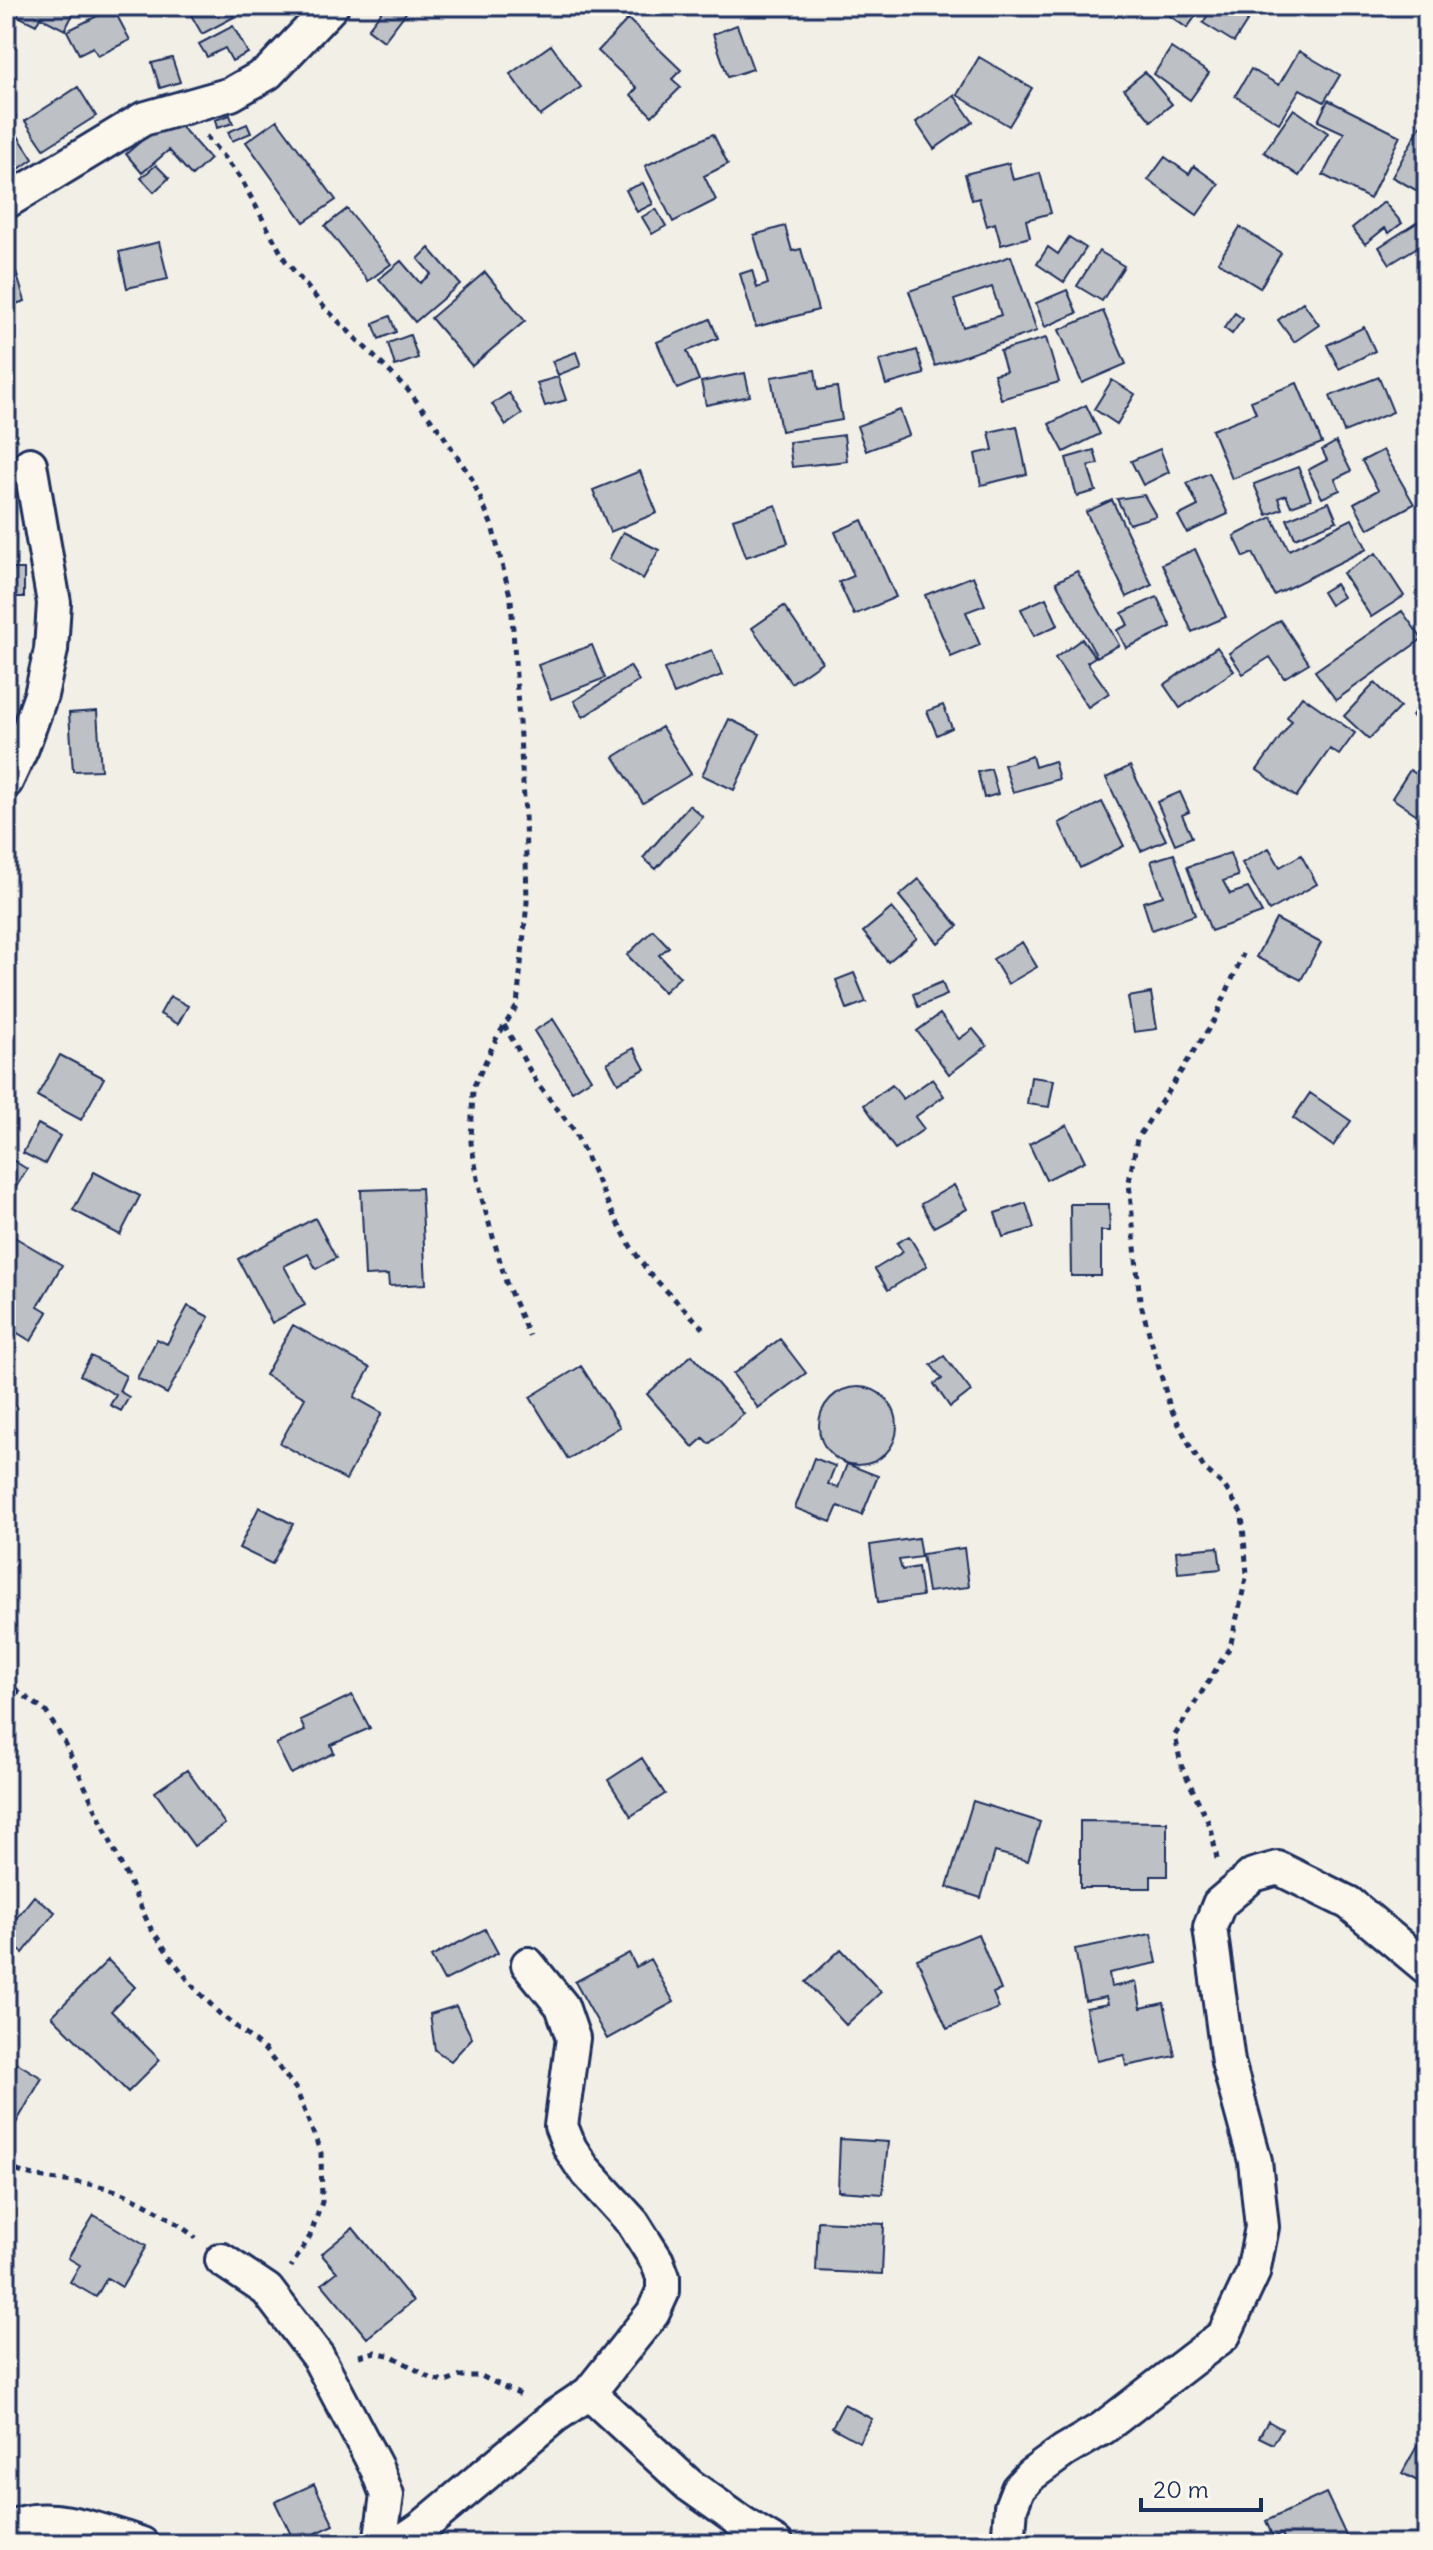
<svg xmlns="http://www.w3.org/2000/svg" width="1433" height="2550" viewBox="0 0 1433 2550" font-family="Delius,sans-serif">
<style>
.building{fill:#bdc0c4;stroke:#1b2f5e;stroke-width:2;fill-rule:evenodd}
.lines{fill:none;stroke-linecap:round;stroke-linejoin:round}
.minor-casing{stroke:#1b2f5e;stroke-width:38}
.path{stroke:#1b2f5e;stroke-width:5;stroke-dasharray:6 6;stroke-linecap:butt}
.minor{stroke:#fbf7ec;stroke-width:32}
</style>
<rect width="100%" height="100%" fill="#f2efe6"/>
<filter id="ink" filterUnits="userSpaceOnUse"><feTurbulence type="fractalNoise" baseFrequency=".0125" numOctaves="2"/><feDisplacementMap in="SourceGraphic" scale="16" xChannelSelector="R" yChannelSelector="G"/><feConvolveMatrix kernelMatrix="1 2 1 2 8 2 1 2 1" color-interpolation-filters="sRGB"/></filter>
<g filter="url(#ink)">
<path class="building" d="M20 6H67L75 10 65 30 40 17 36 25 16 15Z
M199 6H229L234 17 202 34 191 15 201 10Z
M386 6H411L384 41 368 29Z
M522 6H553L525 14Z
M1156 6H1203L1187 28Z
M1213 6H1257L1234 42 1203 23Z
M113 8 130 40 98 56 93 47 79 54 67 31Z
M628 19 681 70 672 79 681 87 652 116 631 95 637 88 598 51Z
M737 25 753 69 728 77 713 34Z
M233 26 248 53 232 61 225 48 207 57 199 44Z
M551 45 581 87 540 116 510 74Z
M1171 48 1209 73 1190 100 1154 74Z
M1299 51 1340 75 1324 102 1300 89 1279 123 1235 96 1251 69 1279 85Z
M979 57 1032 88 1009 126 957 95Z
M172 58 180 82 160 88 152 63Z
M1145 72 1172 104 1151 121 1124 89Z
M78 87 96 116 44 149 25 121Z
M954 95 973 122 934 149 916 122Z
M1328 100 1400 136 1370 199 1323 175 1344 133 1318 121Z
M6 102 16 116 6 123Z
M1294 109 1328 133 1299 176 1264 152Z
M1427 114V196L1392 177Z
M171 115 210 159 192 176 169 150 142 173 126 154Z
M230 115 233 123 217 128 215 120Z
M277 120 336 200 304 222 246 142Z
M247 124 251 133 232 141 228 132Z
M16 133 33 159 6 178V139Z
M713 134 728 164 704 176 716 200 673 222 645 166Z
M1165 157 1189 174 1194 166 1219 184 1197 215 1148 180Z
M1009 163 1013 180 1040 173 1051 213 1026 220 1030 237 1001 245 995 223 987 226 979 198 972 200 965 174Z
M156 165 169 178 154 192 141 178Z
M643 183 653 204 637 212 626 190Z
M1384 202 1402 223 1389 233 1385 228 1365 244 1352 228Z
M347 209 391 264 368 281 325 226Z
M656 209 666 226 652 234 642 217Z
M1418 222 1427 236V241L1390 264 1379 247Z
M785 226 792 251 801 249 818 310 756 327 740 274 752 270 757 288 768 284 754 235Z
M1240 227 1281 253 1260 288 1218 262Z
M1069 237 1086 248 1064 282 1037 264 1048 247 1058 254Z
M159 242 168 279 127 288 119 252Z
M429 248 460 284 415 322 379 279 401 261 420 283 431 274 418 259Z
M1099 251 1124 266 1102 301 1077 286Z
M1011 256 1037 331 935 366 909 291ZM992 287 1001 315 963 327 954 300Z
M16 272 25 301 6 307V275Z
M485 272 525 321 472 366 431 318Z
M1067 290 1077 313 1045 327 1036 303Z
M1303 302 1319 325 1294 342 1278 320Z
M1103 311 1126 364 1082 383 1059 330Z
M1235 313 1243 319 1232 334 1224 328Z
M390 316 396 332 379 339 373 323Z
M710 319 718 338 687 351 699 380 677 389 657 342Z
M1364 327 1375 351 1339 369 1327 345Z
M410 335 418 358 395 366 388 343Z
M1046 338 1059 382 1001 399 994 374 1006 371 1000 351Z
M917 350 924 374 886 385 879 361Z
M576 352 581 366 558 375 552 361Z
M815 370 818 390 837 387 842 420 781 431 771 377Z
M745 373 750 396 706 405 701 382Z
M558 377 566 400 545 406 537 383Z
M1379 377 1393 412 1344 432 1330 396Z
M1112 380 1135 394 1117 424 1094 409Z
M1297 383 1322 443 1232 479 1212 430 1256 413 1251 401Z
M509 393 522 414 506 425 492 404Z
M1086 405 1100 434 1064 452 1049 424Z
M900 410 909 435 866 451 857 426Z
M1017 426 1027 474 981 485 975 454 993 450 989 432Z
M844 435 847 461 792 467 789 442Z
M1336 442 1351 471 1335 479 1340 490 1322 498 1308 470 1327 460 1322 450Z
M1160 449 1169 472 1143 485 1131 461Z
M1094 450 1098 464 1088 466 1096 491 1077 496 1066 458Z
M1383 450 1414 504 1368 529 1354 503 1378 490 1362 461Z
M1298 467 1311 499 1291 506 1286 495 1278 498 1282 509 1267 515 1254 484Z
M640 471 657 513 610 532 593 490Z
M1209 473 1228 514 1187 533 1178 516 1198 506 1187 483Z
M1144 495 1156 516 1129 524 1117 499Z
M1112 500 1152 585 1127 597 1086 512Z
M1329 502 1337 521 1295 538 1287 519Z
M776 505 788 543 746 557 733 519Z
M1272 517 1289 550 1352 519 1367 549 1274 595 1253 553 1244 557 1234 536Z
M862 520 896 597 854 615 839 582 854 576 835 532Z
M623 532 659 550 643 579 609 559Z
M1195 549 1226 617 1192 632 1162 564Z
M1376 553 1404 596 1371 617 1343 573Z
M6 569H24V597H6Z
M1077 571 1119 645 1097 657 1056 582Z
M973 576 985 605 966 612 980 645 951 657 925 595Z
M1335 584 1343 597 1330 605 1322 592Z
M1157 597 1171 627 1126 648 1117 630 1128 625 1122 613Z
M1046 598 1058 625 1034 636 1021 609Z
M784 606 822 662 791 683 752 628Z
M1402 611 1422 639 1336 700 1315 671Z
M1280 620 1309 663 1284 678 1270 657 1243 674 1229 653Z
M1082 639 1095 657 1087 662 1109 693 1088 707 1055 658Z
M592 645 605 678 551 699 538 665Z
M1217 647 1234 671 1180 708 1164 685Z
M712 650 722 675 674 694 664 669Z
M630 666 639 681 583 717 574 701Z
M1375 683 1400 707 1369 739 1344 716Z
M1427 690V725L1412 716Z
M1302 696 1355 733 1339 755 1330 749 1296 797 1257 770 1292 721 1287 717Z
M943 705 952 728 937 735 927 711Z
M97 711 101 770 73 771 69 713Z
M729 719 760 734 734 790 702 775Z
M662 727 691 774 643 803 614 757Z
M1032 756 1035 767 1054 761 1059 779 1013 792 1004 765Z
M1130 766 1166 840 1141 851 1106 778Z
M991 769 998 794 984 798 978 772Z
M1410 770 1427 781 1426 821 1392 798Z
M1180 792 1189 812 1182 815 1192 837 1175 844 1157 802Z
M1102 802 1124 846 1080 868 1059 823Z
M689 805 703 817 656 869 643 858Z
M1269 848 1280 867 1301 855 1317 884 1269 911 1242 863Z
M1230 853 1238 876 1223 881 1230 894 1248 888 1262 913 1211 931 1187 867Z
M1174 854 1195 915 1152 930 1143 902 1163 896 1151 861Z
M919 879 958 926 938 943 899 896Z
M892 908 917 938 888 962 863 932Z
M1276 919 1321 943 1301 980 1256 957Z
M653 930 669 947 659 955 680 977 664 992 627 955Z
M1022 942 1037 967 1008 984 993 959Z
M854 973 866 1002 847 1009 836 980Z
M942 982 947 995 918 1007 913 994Z
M1151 993 1157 1029 1134 1032 1128 997Z
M170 996 188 1006 178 1024 160 1014Z
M940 1014 959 1039 973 1029 987 1046 949 1074 917 1031Z
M553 1019 591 1079 572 1091 534 1031Z
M634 1048 645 1069 618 1083 607 1063Z
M60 1055 104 1078 81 1120 37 1096Z
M1031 1077 1054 1080 1049 1107 1027 1104Z
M932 1079 944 1096 915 1117 924 1129 895 1149 864 1105 892 1085 903 1099Z
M1310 1093 1351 1121 1333 1146 1293 1118Z
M38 1124 60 1136 45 1164 23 1153Z
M1067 1125 1085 1161 1046 1180 1029 1144Z
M6 1156 27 1169 13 1192 6 1188Z
M94 1172 140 1196 120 1235 73 1210Z
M954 1185 967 1209 934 1227 921 1204Z
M421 1188 426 1284 389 1286 388 1275 365 1276 361 1190Z
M1026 1203 1034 1228 1003 1237 995 1213Z
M1070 1204H1109L1110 1231H1101V1276H1071Z
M315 1218 336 1258 316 1269 308 1254 284 1266 305 1305 272 1323 238 1259Z
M11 1235 62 1265 38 1306 48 1312 31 1341 6 1326V1243Z
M909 1236 927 1266 888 1290 875 1269 903 1252 897 1243Z
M188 1306 209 1317 167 1394 137 1378 157 1339 167 1344Z
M293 1325 370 1368 354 1397 382 1413 346 1480 280 1443 305 1398 265 1375Z
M780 1339 806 1373 758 1408 733 1374Z
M692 1355 744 1414 709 1444 703 1438 693 1447 647 1394Z
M91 1356 126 1376 119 1391 129 1397 121 1411 110 1405 116 1395 80 1375Z
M944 1356 971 1391 950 1407 934 1384 942 1379 931 1365Z
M581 1366 620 1427 568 1459 530 1397Z
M819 1426a39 39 0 1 1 78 0a39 39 0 1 1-78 0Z
M814 1458 835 1466 828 1484 838 1488 847 1464 878 1476 862 1515 838 1506 831 1522 795 1508Z
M259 1507 293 1524 272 1564 239 1548Z
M918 1538 921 1557 899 1560 902 1570 918 1567 922 1596 878 1602 870 1545Z
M1218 1547 1221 1569 1178 1573 1176 1551Z
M964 1548 969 1587 928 1592 922 1554Z
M352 1695 370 1728 331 1745 334 1753 291 1774 276 1744 305 1731 300 1720Z
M642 1758 665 1794 631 1816 608 1780Z
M187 1770 225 1824 194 1846 155 1792Z
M973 1801 1040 1822 1028 1861 995 1852 981 1898 947 1887Z
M1080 1821 1167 1822V1876H1151V1888H1080Z
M34 1896 55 1912 23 1953 6 1939V1931Z
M485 1929 498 1953 444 1981 431 1957Z
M978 1934 1001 1990 993 1993 999 2008 947 2029 917 1959Z
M1151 1934 1157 1963 1109 1973 1111 1987 1136 1982 1141 2008 1164 2003 1175 2056 1126 2066 1124 2055 1097 2061 1086 2008 1108 2004 1106 1997 1085 2001 1075 1949Z
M841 1949 881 1992 846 2025 806 1982Z
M629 1953 636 1967 650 1959 674 2002 607 2039 575 1982Z
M108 1960 135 1987 111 2011 160 2060 128 2092 52 2016Z
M456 2006 472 2038 451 2061 435 2050 430 2014Z
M17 2063 42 2078 16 2123 6 2117V2083Z
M840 2139 888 2142 883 2194 838 2191Z
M94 2215 146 2246 122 2287 107 2278 96 2297 70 2282 80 2265 68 2258Z
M818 2221 884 2224 882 2274 816 2271Z
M353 2228 413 2301 367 2338 322 2284 337 2272 321 2254Z
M844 2404 872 2419 859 2442 832 2427Z
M1268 2421 1282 2429 1273 2444 1259 2437Z
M1427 2428V2486L1402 2473Z
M314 2484 334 2525 295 2543 275 2502Z
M1326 2493 1350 2544H1286L1282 2534 1273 2538 1266 2521Z"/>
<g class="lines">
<defs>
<path id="minor" d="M6 202 143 119 231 94 268 73 332 6
M6 782 22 748 41 695 51 650 54 603 30 464
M222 2260 267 2290 318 2357 377 2469 387 2495 380 2544
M589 2393 689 2485 744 2524 777 2544
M6 2531C39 2506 106 2532 142 2544
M398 2544 420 2529 555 2416 589 2393 653 2313 663 2291V2277L657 2261 633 2223 583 2168 570 2148 561 2126 573 2038 562 2006 528 1964
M1010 2544 1009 2532 1011 2507 1018 2489 1031 2475 1064 2451 1103 2428 1224 2335 1253 2273 1262 2227 1255 2161 1228 2062 1210 1927 1219 1904 1253 1875 1278 1868 1349 1903 1427 1968"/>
</defs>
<use href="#minor" class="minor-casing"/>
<path class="path" d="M206 136 240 177 285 260 323 306 407 389 441 432 472 479 492 526 511 599 525 814 527 902 517 1006 497 1037 473 1088 471 1143 482 1199 506 1282 529 1336
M504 1025 537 1083 574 1130 610 1208 631 1247 649 1273 706 1331
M6 1682 46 1712 64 1741 150 1927 172 1959 192 1985 219 2013 265 2050 296 2089 321 2153 322 2202 310 2236 291 2267
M1217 1859 1211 1828 1181 1765 1175 1735 1230 1647 1247 1574 1242 1514 1225 1487 1204 1468 1191 1448 1170 1407 1140 1301 1129 1182 1137 1139 1215 1019 1243 954
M6 2165C32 2182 73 2179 103 2187 136 2195 170 2217 196 2238
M359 2356 375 2352 392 2356 434 2380 446 2382 461 2376H481L523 2396"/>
<use href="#minor" class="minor"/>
</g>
</g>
<rect width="1433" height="2550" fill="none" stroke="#fbf7ec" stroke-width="32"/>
<rect x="16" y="16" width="1401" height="2518" fill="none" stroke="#1b2f5e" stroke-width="3" filter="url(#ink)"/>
<path d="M1141 2498v12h120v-12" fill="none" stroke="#1b2f5e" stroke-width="4"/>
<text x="1153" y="2498" font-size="24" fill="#1b2f5e" stroke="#fbf7ec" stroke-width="6" paint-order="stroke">20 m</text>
</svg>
